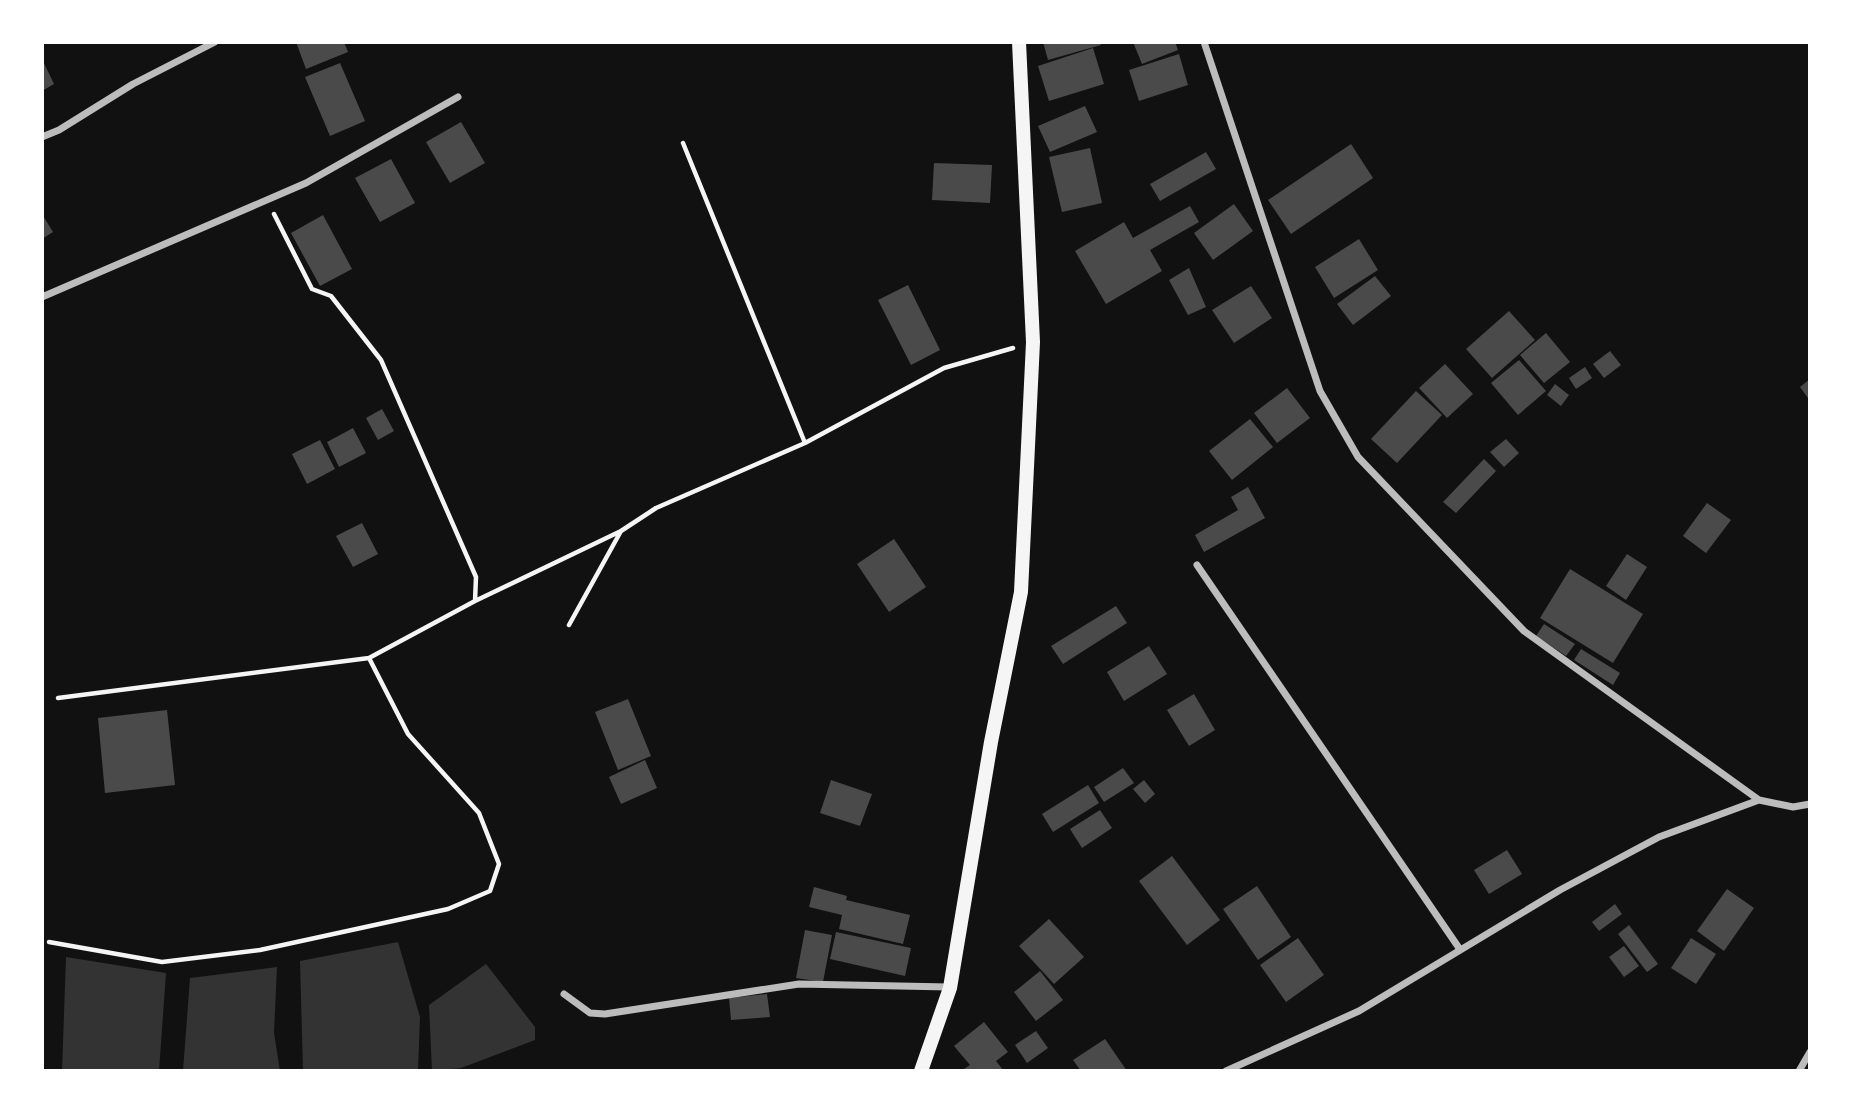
<svg xmlns="http://www.w3.org/2000/svg" width="1852" height="1113" viewBox="0 0 1852 1113" font-family="'Varela Round',sans-serif">
<style>
.water{fill:#333}
.building{fill:#4a4a4a}
.lines{fill:none;stroke-linecap:round;stroke-linejoin:round}
.path{stroke:#f5f5f5;stroke-width:4.5}
.minor{stroke:#bcbcbc;stroke-width:7}
.secondary{stroke:#f5f5f5;stroke-width:14}
</style>
<rect width="100%" height="100%" fill="#111"/>
<path class="water" d="M398 942 420 1017 418 1071H303L300 961Z
M66 957 166 973 159 1071H62Z
M486 964 535 1027V1040L461 1068 432 1071 429 1005Z
M277 967 274 1033 280 1071H183L190 978Z"/>
<path class="building" d="M296 42H344L348 52 306 69Z
M1043 42H1100L1101 45 1048 60Z
M1133 42H1175L1178 50 1142 64Z
M1093 48 1104 84 1049 101 1038 66Z
M1179 54 1188 85 1139 101 1129 70Z
M42 59 54 84 42 91Z
M340 63 365 121 330 136 305 77Z
M1085 106 1097 132 1050 152 1038 126Z
M461 122 485 163 450 183 426 142Z
M1351 144 1373 178 1291 234 1268 200Z
M1090 148 1102 203 1062 212 1049 157Z
M1206 152 1216 169 1160 201 1150 184Z
M391 159 415 203 380 222 355 178Z
M934 163 992 165 990 203 932 200Z
M1234 204 1253 231 1213 260 1194 233Z
M1190 206 1199 222 1150 250 1162 271 1106 304 1075 251 1124 222 1133 238Z
M42 214 53 232 42 239Z
M323 215 352 269 320 286 291 233Z
M1359 239 1378 270 1334 298 1315 267Z
M1189 268 1206 307 1188 315 1169 280Z
M1375 276 1391 296 1353 325 1337 304Z
M908 285 940 350 911 365 878 300Z
M1251 286 1272 318 1234 343 1212 310Z
M1509 311 1535 340 1492 378 1466 349Z
M1546 333 1570 362 1544 383 1520 355Z
M1610 351 1621 365 1604 378 1593 364Z
M1519 360 1546 391 1518 415 1491 383Z
M1445 364 1473 394 1447 418 1419 388Z
M1585 367 1592 378 1576 389 1569 378Z
M1810 379V401L1800 387Z
M1555 384 1569 395 1561 406 1547 395Z
M1287 388 1310 418 1277 443 1254 413Z
M1416 391 1442 415 1397 463 1371 439Z
M382 409 394 431 378 440 366 418Z
M1250 419 1273 447 1232 480 1209 451Z
M353 428 366 453 339 467 327 442Z
M1506 439 1519 453 1504 467 1490 452Z
M320 440 335 469 307 484 292 454Z
M1484 459 1496 471 1456 513 1443 502Z
M1248 487 1265 518 1204 552 1195 535 1238 510 1231 497Z
M1707 503 1731 520 1706 553 1683 536Z
M362 523 378 554 353 567 336 536Z
M894 539 926 587 889 612 857 564Z
M1627 554 1647 567 1626 600 1606 586Z
M1570 569 1643 614 1613 663 1540 618Z
M1116 606 1127 623 1063 664 1051 646Z
M1544 624 1575 644 1566 656 1536 636Z
M1149 646 1167 674 1124 701 1107 672Z
M1581 649 1620 673 1613 685 1574 660Z
M1194 694 1215 730 1189 746 1167 710Z
M628 699 651 756 618 770 595 712Z
M167 710 175 785 105 793 98 718Z
M645 760 657 788 621 804 609 777Z
M1123 768 1134 783 1104 802 1094 787Z
M831 780 872 794 860 826 820 813Z
M1144 780 1155 794 1145 803 1133 789Z
M1088 785 1099 803 1053 832 1042 814Z
M1100 810 1112 828 1082 848 1070 829Z
M1507 850 1522 874 1489 894 1474 870Z
M1172 856 1220 920 1187 945 1139 881Z
M1257 886 1291 937 1258 960 1223 909Z
M814 887 847 896 846 900 910 915 903 944 839 929 842 915 809 907Z
M1727 889 1754 908 1724 951 1697 931Z
M1615 904 1622 914 1599 931 1592 922Z
M1049 919 1084 957 1054 984 1019 946Z
M1629 925 1658 964 1647 972 1618 934Z
M805 930 832 935 823 982 796 978Z
M836 932 911 948 905 976 830 959Z
M1298 938 1324 975 1286 1002 1260 965Z
M1691 938 1716 954 1696 984 1671 968Z
M1624 946 1639 966 1624 977 1609 957Z
M1040 971 1063 1000 1036 1021 1014 992Z
M767 994 770 1017 731 1020 729 998Z
M984 1022 1008 1052 996 1061 1004 1071H961L970 1065 954 1046Z
M1036 1031 1048 1048 1027 1063 1015 1045Z
M1105 1039 1127 1071H1081L1073 1060Z"/>
<g class="lines">
<path class="path" d="M683 143 805 443
M274 214 312 289 331 296 381 360 476 577 475 601
M569 625 621 531 656 508 805 443 944 368 1013 348
M58 698 369 658 475 601 621 531
M49 942 162 962 260 950 448 909 490 891 499 864 479 813 408 734 369 658"/>
<path class="minor" d="M1204 42 1320 391 1358 457 1524 631 1759 800
M42 137 59 130 133 84 215 42
M42 297 306 183 458 97
M1197 565 1459 948
M564 994 590 1013 605 1014 799 984 949 987
M1226 1071 1359 1011 1560 890 1659 837 1759 800 1793 807 1810 804
M1799 1071 1810 1052"/>
<path class="secondary" d="M921 1071 950 988 991 742 1021 592 1033 342 1019 42"/>
</g>
<rect width="1852" height="1113" fill="none" stroke="#ffffff" stroke-width="88"/>
</svg>
